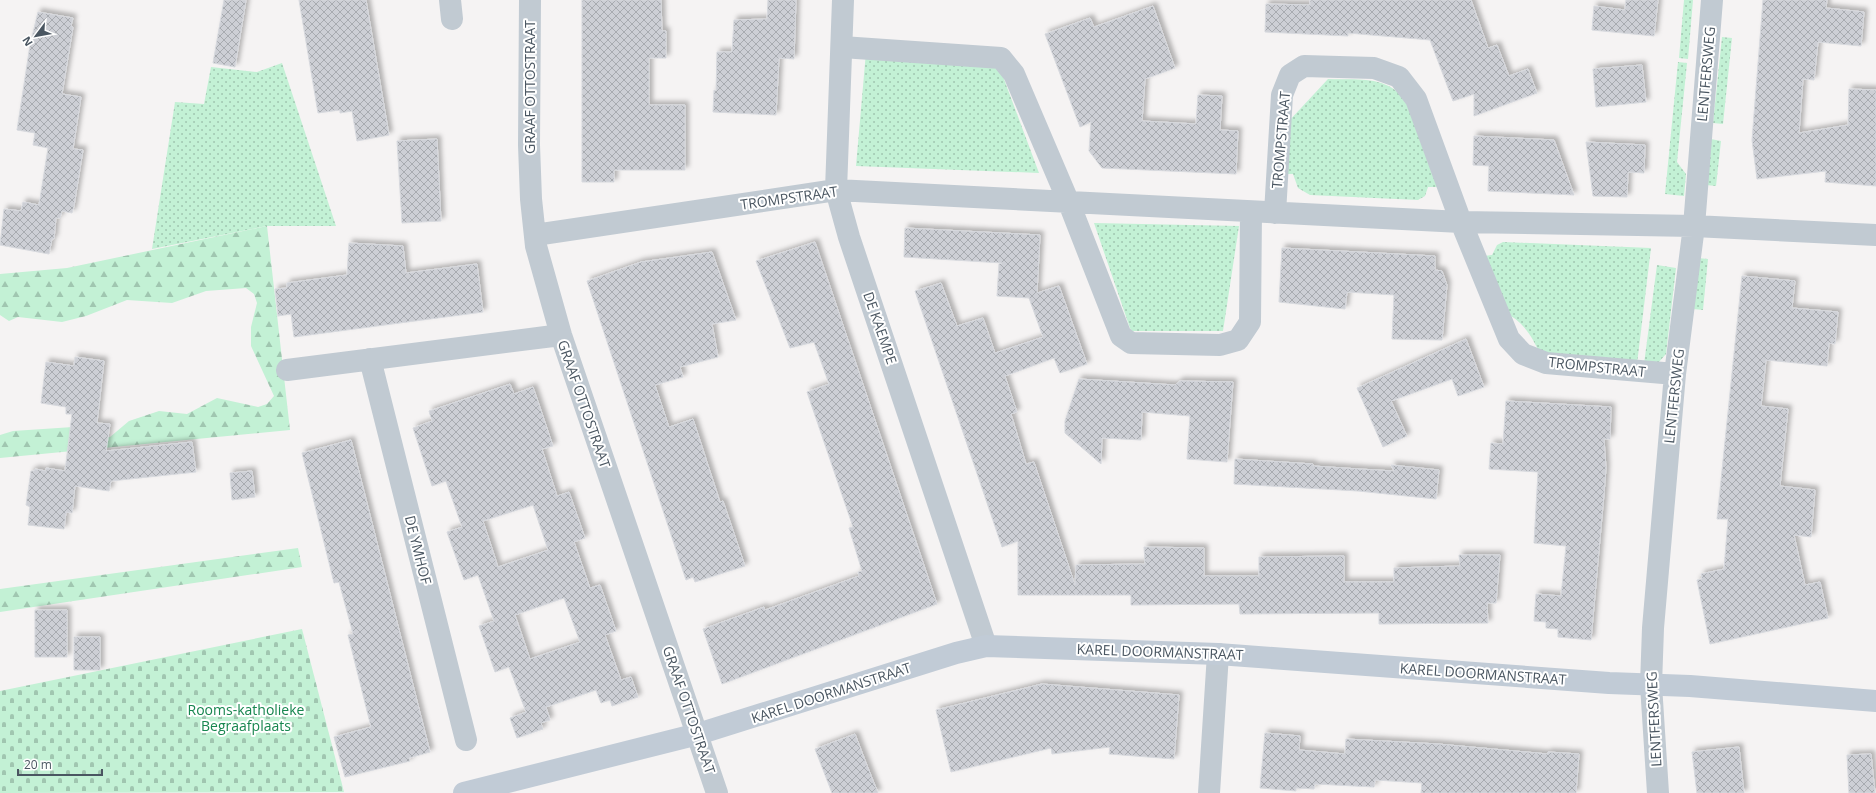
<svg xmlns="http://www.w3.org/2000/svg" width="1876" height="793" viewBox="0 0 1876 793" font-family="'Open Sans',sans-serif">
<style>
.grass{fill:url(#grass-dots)}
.forest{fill:url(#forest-firs)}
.cemetery{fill:url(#cemetery-stones)}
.building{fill:url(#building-cross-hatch);stroke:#d7d9de;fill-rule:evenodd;filter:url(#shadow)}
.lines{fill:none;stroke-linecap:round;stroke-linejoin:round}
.street{stroke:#c1cad2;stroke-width:22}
.secondary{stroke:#c1cbd6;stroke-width:22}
.labels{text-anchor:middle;stroke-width:4;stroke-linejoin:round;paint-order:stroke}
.street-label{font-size:14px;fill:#4a5661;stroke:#fff}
.park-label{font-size:14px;fill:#17864f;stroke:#fff}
</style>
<defs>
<pattern id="grass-dots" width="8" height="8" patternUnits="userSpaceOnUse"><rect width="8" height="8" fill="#c3f1d5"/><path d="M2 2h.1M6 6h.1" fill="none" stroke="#a0c6b0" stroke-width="1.8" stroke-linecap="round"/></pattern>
<pattern id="forest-firs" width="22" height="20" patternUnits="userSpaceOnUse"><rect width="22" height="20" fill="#c3f1d5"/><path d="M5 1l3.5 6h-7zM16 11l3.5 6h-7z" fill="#a0c6b0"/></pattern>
<pattern id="cemetery-stones" width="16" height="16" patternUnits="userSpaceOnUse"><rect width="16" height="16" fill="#c3f1d5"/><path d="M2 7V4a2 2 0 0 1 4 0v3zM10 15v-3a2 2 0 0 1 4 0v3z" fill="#a0c6b0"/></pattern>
<pattern id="building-cross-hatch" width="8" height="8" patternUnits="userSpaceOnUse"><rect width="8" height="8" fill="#cdcfd5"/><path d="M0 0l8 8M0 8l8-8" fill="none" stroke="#a8abb0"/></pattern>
<filter id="shadow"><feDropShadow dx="3.5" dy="-3.5" stdDeviation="2" flood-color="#0004"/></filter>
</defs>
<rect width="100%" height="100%" fill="#f5f3f3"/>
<path class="grass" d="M1684 0H1693L1688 59 1679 58Z
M1722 37 1732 38 1723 124 1713 123Z
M866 52 998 63 1039 173 856 166Z
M1678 62 1687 63 1677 162 1686 174 1684 196 1665 194Z
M282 63 336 226H267L152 249 175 102 204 104 211 67 257 72Z
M1328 79C1357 80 1385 75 1405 99L1437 187H1428L1425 196 1418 200 1310 195 1298 188 1293 174H1285L1288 122Z
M1711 139 1721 141 1716 186 1706 185Z
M1094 223 1239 226 1223 331H1131Z
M1503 242 1651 248 1637 364 1542 358C1534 340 1524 321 1505 313L1484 256 1492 255 1497 245Z
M1698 258 1708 259 1703 310 1693 309Z
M1657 265 1676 268 1666 354 1658 363 1644 364Z"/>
<path class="forest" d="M267 226 290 430 0 458V435L13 431 73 427 72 434 110 437 129 421 159 411 187 414 217 398 258 407 267 404 274 396 251 346V327L257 303 254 294 246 288 206 291 172 303 127 300 86 316 62 322 18 317 9 321 0 315V274L67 268Z
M298 548 302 567 0 612V589Z"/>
<path class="cemetery" d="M302 629 344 792 0 793V691Z"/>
<path class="building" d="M224 0H246L235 67 213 63Z
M299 0H366L389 135 357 141 352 111 340 113V110L318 113Z
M582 0H661L662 31H666V58H649V105H685V170H614V182H582Z
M768 0H796L794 59 779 58 776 115 713 112 714 90 716 91 717 52H732L734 20 767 19Z
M1310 0H1471L1488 48 1497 45 1509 76 1528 69 1537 93 1474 116V94L1453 101 1430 40 1348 33V36L1265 32 1266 4 1310 5Z
M1626 0H1658L1654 36 1592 30 1594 6 1625 10Z
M1763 0H1827L1826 8 1864 12 1861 46 1818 42 1814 80 1803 79 1799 133 1848 125 1849 89 1876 90V186L1825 182 1826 171 1757 179 1752 140Z
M1153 6 1175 68 1145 79 1142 121 1196 124 1198 95 1222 96 1220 130 1238 131 1236 174 1102 168 1089 151 1091 122 1080 127 1045 34 1090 18 1094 27Z
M38 12 73 18 71 26 73 27 62 94 81 97 73 149 83 150 74 206 72 213 62 211 60 218H56L54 239H52L49 254 0 245 4 209 21 211 23 202 39 205 48 148 33 145 35 133 17 130 30 45Z
M1642 65 1646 102 1596 107 1593 69Z
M1474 136 1554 140 1574 195 1488 191 1489 166 1473 165Z
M437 139 441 221 402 223 397 141Z
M1586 142 1645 145 1644 173 1628 172 1627 197 1593 196Z
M905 228 1040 235 1037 293 1059 286 1087 364 1060 373 1054 358 1005 376 1017 412 1011 414 1026 464 1034 462 1075 585 1076 565 1145 564 1144 547 1204 548V576H1259V557L1344 556V582H1394V568L1460 566 1459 555H1500L1496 603H1487L1488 623 1379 624V613L1240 614 1239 604 1131 605V595H1018V541L1002 547 915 291 941 283 957 326 983 318 995 353 1043 337 1029 298 997 296 999 264 1002 263 904 257Z
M815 242 937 604 722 684 703 629 764 607 765 610 859 576 858 572 862 571 849 528 853 527 807 392 829 384 814 342 790 348 756 261Z
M349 243 403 246 406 273 477 264 483 312 294 337 291 314 278 316 275 289 287 288V283L347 275Z
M1282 248 1435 256V270L1442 271 1447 285 1442 340 1392 339 1394 295 1347 292 1345 309 1279 302Z
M712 252 736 320 712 324 718 357 680 367 683 377 655 385 669 427 693 419 720 502 723 501 745 566 695 582 693 577 686 580 587 281 641 262Z
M1742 276 1795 281 1792 308 1838 312 1835 344 1829 343 1827 366 1766 360 1761 406 1788 409 1780 486 1815 490 1811 537 1794 535 1805 585 1820 582 1828 618 1710 644 1697 580 1702 579 1701 574 1724 569 1728 519H1717Z
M1466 339 1484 387 1458 396 1452 379 1391 401 1407 436 1383 447 1357 388Z
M75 357 104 361 97 423 110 424 106 451 192 442 196 472 111 481 109 491 75 486 72 513 66 512 64 529 28 525 30 507 26 505 31 471H34L35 469 46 471V468L65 471 72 414H66V407L41 403 46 362 74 366Z
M1079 379 1175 385 1180 381 1233 382 1227 462 1187 459 1190 416 1142 412 1141 440 1102 438 1101 464 1065 433V421Z
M510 384 514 394 533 387 553 446 542 449 557 496 569 492 585 538 574 542 590 588 600 585 607 605 616 631 605 635 621 680 631 677 638 697 612 706 610 700 601 703 596 690 546 707 550 720 541 723 543 729 517 738 510 718 526 712 509 667 495 672 479 626 494 621 478 575 464 580 447 532 462 527 446 481 432 486 413 428 432 421 429 411ZM533 505 548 550 498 567 483 521ZM564 598 580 642 530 659 515 615Z
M1506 401 1611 407 1610 439H1604L1606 468 1604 494 1591 640 1558 637V629L1546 628V622L1534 621 1536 594 1561 596 1566 546 1534 543 1538 472 1489 469 1491 443 1503 444Z
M351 440 430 752 409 758 410 761 345 777 334 737 371 727 348 635 353 634 339 582 334 583 302 453Z
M1235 459 1313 464V466L1359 469 1394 471 1391 465 1439 470 1436 499 1358 491 1234 484Z
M252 471 255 497 232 500 230 473Z
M35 610H67V657H35Z
M74 637H100V670H74Z
M1042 684 1179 695 1174 759 1109 754 1110 747 1052 754 1051 748 951 772 936 710Z
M1265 733 1300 736 1299 750 1345 754 1346 739 1438 744 1548 754V752L1579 754 1576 793H1421L1422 783 1375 780 1374 787 1315 784 1314 789 1296 788V791L1260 788Z
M855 734 868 768 878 793H832L815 749Z
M1739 747 1744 793H1697L1692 752Z
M1871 754 1875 793H1849L1847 755Z"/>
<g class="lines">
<path class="street" d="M450 0 452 19
M530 0 529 145 531 199 536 246 561 335 717 793
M843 0 836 190 849 237 986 646
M842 47 1001 58 1014 74 1069 203 1121 336 1131 343 1220 345 1238 340 1250 322 1251 212
M1275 213 1282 95 1290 75 1304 66 1374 68 1399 77 1416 99 1461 222 1509 339 1523 354 1546 363 1675 374
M535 235 836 190 1461 222 1694 226 1876 235
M370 359 466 740
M287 370 561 335
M1209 793 1218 654
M1658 793 1651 685 1653 628 1675 374 1694 226 1712 0"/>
<path class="secondary" d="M464 793 698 734 956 653 986 646 1218 654 1609 683 1690 686 1876 701"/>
</g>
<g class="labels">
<g class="street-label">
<text transform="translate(1706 74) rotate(-85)" y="5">LENTFERSWEG</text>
<text transform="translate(530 87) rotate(-90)" y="5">GRAAF OTTOSTRAAT</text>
<text transform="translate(1281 140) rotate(-85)" y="5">TROMPSTRAAT</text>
<text transform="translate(789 198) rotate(-8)" y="5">TROMPSTRAAT</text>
<text transform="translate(880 328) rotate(71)" y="5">DE KAEMPE</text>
<text transform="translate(1597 367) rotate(6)" y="5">TROMPSTRAAT</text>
<text transform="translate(1674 396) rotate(-84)" y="5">LENTFERSWEG</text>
<text transform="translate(584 404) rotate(71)" y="5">GRAAF OTTOSTRAAT</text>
<text transform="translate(418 550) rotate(76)" y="5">DE YMHOF</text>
<text transform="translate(1160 652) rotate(2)" y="5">KAREL DOORMANSTRAAT</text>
<text transform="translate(1483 674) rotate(4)" y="5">KAREL DOORMANSTRAAT</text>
<text transform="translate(831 693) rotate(-18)" y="5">KAREL DOORMANSTRAAT</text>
<text transform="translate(689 710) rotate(71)" y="5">GRAAF OTTOSTRAAT</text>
<text transform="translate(1654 719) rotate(-93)" y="5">LENTFERSWEG</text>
</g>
<g class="park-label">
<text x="246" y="715">Rooms-katholieke<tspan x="246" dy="16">Begraafplaats</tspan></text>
</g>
</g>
<g transform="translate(36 36) rotate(238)" stroke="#ffffff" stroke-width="3" paint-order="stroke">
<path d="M0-3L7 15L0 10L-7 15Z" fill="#4a5661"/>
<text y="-6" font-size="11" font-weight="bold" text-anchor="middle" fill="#4a5661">N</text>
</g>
<path d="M18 769v6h84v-6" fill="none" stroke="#4a5661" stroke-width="2"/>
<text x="24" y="769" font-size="12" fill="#4a5661" stroke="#ffffff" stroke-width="3" paint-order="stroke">20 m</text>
</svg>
